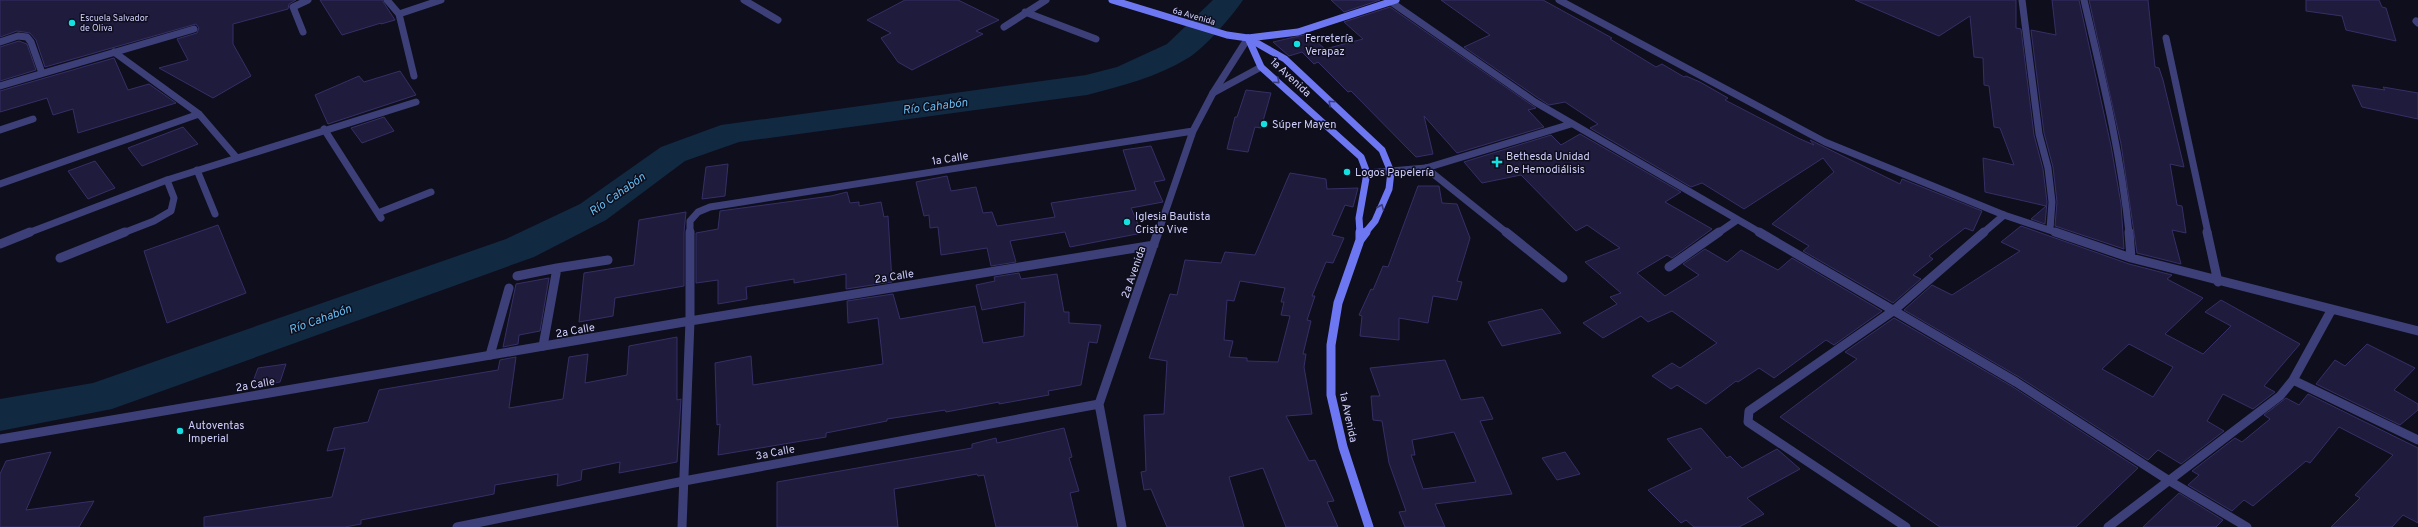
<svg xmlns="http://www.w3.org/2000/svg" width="2418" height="527" viewBox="0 0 2418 527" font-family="Overpass,sans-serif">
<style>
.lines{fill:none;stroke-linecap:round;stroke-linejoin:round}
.river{fill:#122942;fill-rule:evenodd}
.building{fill:#1f1b3c;stroke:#352f66;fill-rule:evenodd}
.service-far1{stroke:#3d4078;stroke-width:7}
.service{stroke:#3d4078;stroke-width:9}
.minor-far1{stroke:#3d4078;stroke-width:7}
.minor{stroke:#3d4078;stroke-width:9}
.tertiary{stroke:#3d4078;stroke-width:7}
.secondary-far1{stroke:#6e77f2;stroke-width:7}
.secondary{stroke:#6e77f2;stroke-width:9}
.oneway{stroke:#3a3d7d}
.poi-dot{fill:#14dfe1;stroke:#0f0e1d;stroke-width:1.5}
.labels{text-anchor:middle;stroke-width:3;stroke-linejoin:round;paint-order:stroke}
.far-street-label{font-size:9px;fill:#cfcefb;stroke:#0f0e1d}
.far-poi-label{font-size:9px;fill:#cfcefb;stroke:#0f0e1d;text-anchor:start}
.poi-label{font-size:11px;fill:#cfcefb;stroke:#0f0e1d;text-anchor:start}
.street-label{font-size:11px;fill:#cfcefb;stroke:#0f0e1d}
.water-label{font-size:12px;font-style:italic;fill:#65bdf1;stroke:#0f0e1d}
</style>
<rect width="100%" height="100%" fill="#0f0e1d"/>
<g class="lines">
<path class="river" d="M1213 0H1243C1232 16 1205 48 1188 58 1157 77 1122 86 1087 95L739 142 685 161 606 220 534 257 112 409 0 431V399L93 383 506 239 580 204 661 147 721 125 1086 75 1117 67 1167 44Z"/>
</g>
<path class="building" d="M0 0H296L289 4 288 9 233 24V44L251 76 213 98 159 68 188 60 177 39 197 33 199 28 196 24 45 67 36 40 30 33 17 31 0 37Z
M320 0H382L395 20 381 24V23L342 35Z
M905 0H958L999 20 976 31 983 34 912 70 898 62 881 38 891 33 867 20Z
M1331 0H1380L1344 12Z
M1441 0H1543L1612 38 1610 39 1656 67 1662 64 1684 77 1686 76 1700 82 1728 98 1725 100 1798 138 1814 145 1810 140 1900 184 1902 179 1982 211 1973 231 1965 228 1929 256 1933 259 1913 275 1921 279 1893 303 1803 251 1809 246 1772 224 1834 172 1823 158 1744 209 1702 183 1691 187 1590 128 1598 124 1565 102 1549 105 1538 98 1464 47 1490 35Z
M1855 0H2016V28L2021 29 2034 135 2043 169 2047 202 2045 224 2031 219 2046 206 1985 192 1983 158 2014 165 2000 128 1994 127 1989 86 1984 85 1983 58 1974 57 1970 16 1939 36Z
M2052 0H2079L2111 146 2121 204 2124 249 2055 226 2057 202 2053 167 2044 133 2031 30 2056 35Z
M2089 0H2148L2155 67 2159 68 2163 80 2184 167 2170 164 2177 205 2182 206 2186 233 2172 230 2181 264 2137 253 2121 144Z
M2306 0H2379L2382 7 2386 8 2396 41 2346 30 2342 16 2306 11Z
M1390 7 1536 108 1528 110 1544 127 1457 153 1424 116 1433 154 1416 157 1351 91 1348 92 1318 62 1314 64 1302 52 1289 56 1273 42 1308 34 1325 49 1363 39 1344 22Z
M19 41 27 44 36 70 0 81V47Z
M114 58 128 90 149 84 176 103 78 133 73 109 53 115 47 98 0 112V91Z
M400 71 416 95 328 124 315 95 359 76 364 82Z
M2352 85 2385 90 2383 87 2418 93V119L2362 107Z
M1246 90 1271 93 1261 128 1255 127 1248 152 1227 149 1235 117H1237Z
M384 117 394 131 362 143 351 128Z
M183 127 198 144 142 166 128 148Z
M1580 134 1681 192 1665 202 1712 229 1672 258 1667 255 1637 273 1665 296 1699 275 1683 264 1705 249 1727 262 1741 250 1778 270 1792 258 1882 311 1834 345 1826 340 1774 378 1759 368 1738 382 1736 381 1706 404 1677 385 1671 389 1652 376 1672 363 1680 368 1717 343 1672 311 1648 322 1641 316 1603 338 1583 323 1617 304 1610 297 1621 293 1585 262 1620 248 1587 225 1576 231 1521 175 1482 183 1464 162 1551 135 1561 145Z
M1151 146 1165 180 1154 182 1163 202 1131 208 1142 233 1070 247 1065 232 1010 241 1016 262 991 266 987 248 941 255 938 227 930 228 929 215 924 216 916 182 947 176 951 191 976 187 983 213 992 212 997 226 1055 217 1051 203 1136 190 1123 150Z
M95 161 115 188 88 199 68 171Z
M728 164 725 196 702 199 706 167Z
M1290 173 1326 179 1327 189 1358 188 1353 207 1345 205 1332 235 1344 238 1333 263 1326 262 1312 296H1315L1307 320 1311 321 1303 354H1306L1304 367 1312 414 1286 416 1309 461 1315 460 1334 501 1327 502 1338 527H1286L1263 468 1229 477 1244 527H1167L1151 489 1144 490 1141 472 1146 471 1144 415 1164 414 1167 361 1149 358 1170 294 1177 295 1185 260 1221 263 1225 252 1255 255ZM1240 281 1285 288 1281 302H1284L1281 315 1290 316 1278 362 1247 361V358L1229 357 1233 341 1224 340 1227 300 1234 301Z
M1418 186H1439L1442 203 1457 204 1470 238 1457 281 1462 282 1457 300 1433 296 1428 323 1399 318V340L1360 336 1362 316 1359 315 1371 289 1373 290 1383 266 1388 267Z
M847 192 850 203 859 202V206L881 202 884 217 888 216 892 282 846 289V274L794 283V279L746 287 747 299 718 304V280L696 283V233L718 229 720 211 831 196Z
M686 212 684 232V286L615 298 613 316 579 322 584 273 634 265 639 220Z
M218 225 246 293 167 323 144 251Z
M2021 226 2129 264 2172 275 2167 279 2203 298 2165 334 2203 354 2231 326 2205 312 2221 300 2300 344 2264 386 2275 392 2253 409 2223 394 2207 421 2224 431 2181 464 2158 450 2148 460 2019 377 1904 310 1932 285 1952 295 2020 251 2001 242ZM2129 344 2173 367 2153 397 2102 369Z
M1019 273 1021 279 1057 274 1064 312H1069V323L1101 325 1097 343 1089 342 1081 385 1048 391 1049 395 999 404V402L946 412 945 410 887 419V421L826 433V437L718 455 720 424 717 425 715 363 751 356 753 385 883 364 878 318 848 323 847 301 893 294 900 319 975 306 983 343 1024 336 1025 302 982 310 976 285 995 281 994 277Z
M549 278 540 331 519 335 518 344 503 347 516 284Z
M1542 309 1561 333 1502 346 1488 322Z
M1894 318 2013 387 2138 468 2076 527H1940L1780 417 1857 359 1845 352Z
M677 337V400L681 399 677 462 619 473 620 462 582 470 581 480 557 486 558 474 495 485 494 494 361 520V524L345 527H204V517L332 497 345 448 327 451 334 428 368 422 379 390 498 370 500 360 516 357 509 408 563 399 569 357 588 354 585 383 627 375 629 346Z
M2367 344 2415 368 2394 390 2418 404V410L2400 425 2316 384 2335 360 2345 366Z
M1445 360 1461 400 1483 397 1493 419 1480 421 1512 494 1435 504 1445 527H1405L1399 512 1406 511 1389 463 1382 421 1373 420 1371 396H1380L1370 368ZM1454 432 1476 482 1423 489 1411 455H1415L1412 440Z
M286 364 280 382 251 387 258 368Z
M2308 394 2418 448V523L2403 515 2392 527H2331L2360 498 2355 495 2393 455 2339 427 2310 463 2306 461 2253 506 2244 500 2232 511 2188 485 2199 475 2192 471 2235 438 2242 442 2270 419 2264 415 2286 398 2299 405Z
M1064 428 1072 457 1069 458 1079 491 1070 493 1078 527H996L984 475 978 476 977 474 894 489 898 527H777V482L972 448V444L996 438 997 443Z
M1701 428 1727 458 1730 456 1742 468 1777 449 1800 469 1747 498 1764 514 1739 527H1694L1686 520 1681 523 1648 490 1692 469 1667 439Z
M51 452 26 510 94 501 79 527H0V474L6 461Z
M1565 452 1580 474 1557 480 1542 458Z
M2179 493 2223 520 2216 527H2143Z"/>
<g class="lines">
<path class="service-far1" d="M744 0 778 20
M1025 12 1096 39
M399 14 441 0
M1004 27 1046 0
M1426 168 1507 233
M197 170 215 214
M123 233 154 221 171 211 174 198 167 180"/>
<path class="service" d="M1506 232 1563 278
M60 258 125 232
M517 276 557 268
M543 346 557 268 608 260
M490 355 509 288"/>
<path class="minor-far1" d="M387 0 399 14 414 76
M1559 0 1825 142 2004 215 2058 233
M2022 0 2039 134 2048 168 2052 202 2050 229
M2084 0C2102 77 2121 154 2129 233
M1391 2 1535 102 1761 233
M2416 21 2418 23
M303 32 293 7 308 0
M2166 38 2208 233
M0 42 18 36 27 37 31 42 42 73
M114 52 199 114 236 157
M0 86 194 29
M324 129 381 218
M0 130 33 119
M1367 173 1426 168 1571 124
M0 184 199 114
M378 213 431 192
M28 233 167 180 416 102
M690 233V221L698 212 710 207 1193 131
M1158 233 1193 131 1213 93 1248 38
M1718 233 1737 220
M1983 233 2004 215"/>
<path class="minor" d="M1759 232 2016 382 2168 480 2247 527
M2055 232 2131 258 2418 331
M2129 232 2131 258
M2207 232 2218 282
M0 244 30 232
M1669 267 1719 232
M2293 380 2418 440
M0 439 690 321 1154 245
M457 527 684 481 1099 404
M682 527 690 321V232
M1122 527 1099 404 1158 232
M1906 527 1748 422 1749 411 1893 311 1984 232
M2108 527 2280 396 2293 380 2332 309"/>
<path class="tertiary" d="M1213 93 1261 67"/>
<path class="secondary-far1" d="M1112 0 1227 35 1248 38 1298 32 1396 0
M1248 38 1285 59 1382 150 1391 172 1389 189 1375 221 1365 233
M1248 38 1261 67 1361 157 1367 173 1359 218 1360 233"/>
<path class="secondary" d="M1360 232V240
M1366 232 1360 240 1338 303 1331 345V395L1343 447 1369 527"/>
</g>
<defs><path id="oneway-chevron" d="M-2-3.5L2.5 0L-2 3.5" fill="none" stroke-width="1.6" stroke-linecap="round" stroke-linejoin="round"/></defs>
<g class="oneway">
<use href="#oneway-chevron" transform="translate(1277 81) rotate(42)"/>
<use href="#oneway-chevron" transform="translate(1331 103) rotate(-137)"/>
<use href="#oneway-chevron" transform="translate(1381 207) rotate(-67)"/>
</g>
<g class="poi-dot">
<circle cx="72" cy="23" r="4"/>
<circle cx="1297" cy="44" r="4"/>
<circle cx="1264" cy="124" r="4"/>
<path d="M1495 156h4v4h4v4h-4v4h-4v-4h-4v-4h4z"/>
<circle cx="1347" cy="172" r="4"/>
<circle cx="1127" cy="222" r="4"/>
<circle cx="180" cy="431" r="4"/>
</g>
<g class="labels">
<g class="far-street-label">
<text transform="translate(1194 16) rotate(16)" y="3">6a Avenida</text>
</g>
<g class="far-poi-label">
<text x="80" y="21">Escuela Salvador<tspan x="80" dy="10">de Oliva</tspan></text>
</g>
<g class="poi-label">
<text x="1305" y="42">Ferretería<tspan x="1305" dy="13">Verapaz</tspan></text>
<text x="1272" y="128">Súper Mayen</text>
<text x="1506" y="160">Bethesda Unidad<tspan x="1506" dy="13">De Hemodiálisis</tspan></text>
<text x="1355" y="176">Logos Papelería</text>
<text x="1135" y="220">Iglesia Bautista<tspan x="1135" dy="13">Cristo Vive</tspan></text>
<text x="188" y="429">Autoventas<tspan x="188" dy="13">Imperial</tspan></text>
</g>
<g class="street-label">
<text transform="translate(1291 77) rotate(43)" y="4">1a Avenida</text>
<text transform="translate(950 158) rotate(-9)" y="4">1a Calle</text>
<text transform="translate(1133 272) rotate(-71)" y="4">2a Avenida</text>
<text transform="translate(894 276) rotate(-9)" y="4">2a Calle</text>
<text transform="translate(575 330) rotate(-10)" y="4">2a Calle</text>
<text transform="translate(255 384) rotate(-10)" y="4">2a Calle</text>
<text transform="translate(1349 417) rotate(78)" y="4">1a Avenida</text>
<text transform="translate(775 452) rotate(-11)" y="4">3a Calle</text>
</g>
<g class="water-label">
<text transform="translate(935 106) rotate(-7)" y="4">Río Cahabón</text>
<text transform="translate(617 194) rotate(-35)" y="4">Río Cahabón</text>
<text transform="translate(320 319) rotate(-20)" y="4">Río Cahabón</text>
</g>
</g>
</svg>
